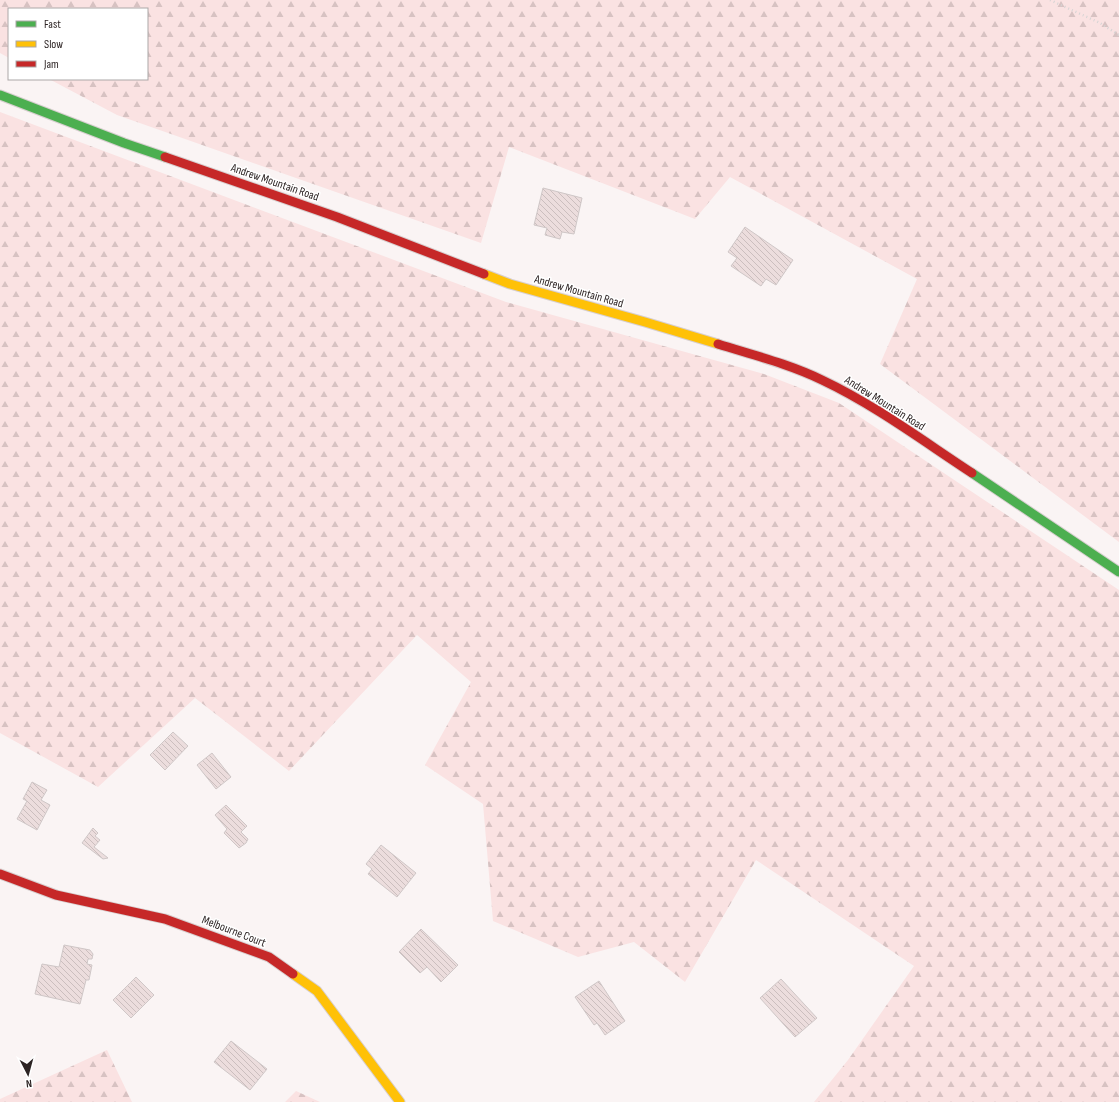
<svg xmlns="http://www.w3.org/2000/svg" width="1119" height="1102" viewBox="0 0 1119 1102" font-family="'Sofia Sans Condensed',sans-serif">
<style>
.forest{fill:url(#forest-firs)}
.building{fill:url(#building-back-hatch);stroke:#cfc7c7}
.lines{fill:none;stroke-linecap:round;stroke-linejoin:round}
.fast-casing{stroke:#d7cfcf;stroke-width:11}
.slow-casing{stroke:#d7cfcf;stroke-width:11}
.jam-casing{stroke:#d7cfcf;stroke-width:11}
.path{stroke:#d6d4d4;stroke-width:2.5;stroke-dasharray:1 3;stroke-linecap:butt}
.fast{stroke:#4caf50;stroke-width:9}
.slow{stroke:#ffc107;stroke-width:9}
.jam{stroke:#c62828;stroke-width:9}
.labels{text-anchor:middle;stroke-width:3;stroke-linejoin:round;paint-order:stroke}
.street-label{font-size:12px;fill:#2d2424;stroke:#fff}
</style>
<defs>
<pattern id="forest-firs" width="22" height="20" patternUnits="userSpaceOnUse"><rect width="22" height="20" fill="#fae2e2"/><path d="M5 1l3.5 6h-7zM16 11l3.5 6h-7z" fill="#d7c2c2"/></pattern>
<pattern id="building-back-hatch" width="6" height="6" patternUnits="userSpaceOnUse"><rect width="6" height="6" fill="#ecdddd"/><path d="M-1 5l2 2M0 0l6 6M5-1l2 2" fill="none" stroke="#cbbebe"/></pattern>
</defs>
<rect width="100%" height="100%" fill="#faf4f4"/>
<path class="forest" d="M0 0H1119V542L880 364 917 279 730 177 695 219 509 147 481 243 117 115 49 79H147V9H9V58L0 53Z
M0 112 506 302 764 374 839 403 1119 590V1102H814L848 1060 914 966 756 860 685 982 634 942 578 957 493 921 483 804 425 765 471 682 417 635 289 771 195 698 98 787 0 733Z
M107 1050 132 1102H0V1099Z
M296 1091 320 1102H285Z"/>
<path class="building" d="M543 188 582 198 574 234 562 232 560 239 545 235 547 228 534 225Z
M745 227 793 260 776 285 766 279 761 286 731 266 737 258 728 252Z
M173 732 188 746 165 770 150 755Z
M212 753 231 777 216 789 197 765Z
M32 782 47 790 41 800 50 805 37 830 17 819 27 801 23 799Z
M226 805 247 826 241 832 248 839 246 843 239 848 224 833 227 829 215 815Z
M93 828 98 833 95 836 100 840 94 847 108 858 103 859 82 843Z
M381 845 416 873 397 897 368 874 372 869 366 864Z
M421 929 458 965 441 982 427 967 420 973 399 952Z
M64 945 90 950 93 954 92 959H88L87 964 92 965 89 980H86L80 1004 35 994 42 964 59 967Z
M136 977 154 995 131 1018 113 1000Z
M781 979 817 1018 795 1037 760 998Z
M599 981 625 1021 605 1035 597 1023 594 1025 575 997Z
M231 1041 267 1069 250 1090 214 1062Z"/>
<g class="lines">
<defs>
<path id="fast" d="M0 95 124 143 165 157
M972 473 1119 572"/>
<path id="slow" d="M484 274 510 284 645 322 718 344
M293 974 317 991 400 1102"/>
<path id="jam" d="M165 157 337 217 484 274
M718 344C753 355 789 364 822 380 875 405 923 441 972 473
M0 874 56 895 165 919 269 957 293 974"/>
</defs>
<use href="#fast" class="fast-casing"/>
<use href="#slow" class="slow-casing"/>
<use href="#jam" class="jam-casing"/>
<path class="path" d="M1050 0 1100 23 1119 35"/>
<use href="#fast" class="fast"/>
<use href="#slow" class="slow"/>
<use href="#jam" class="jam"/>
</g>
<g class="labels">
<g class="street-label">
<text transform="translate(275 182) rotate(19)" y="4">Andrew Mountain Road</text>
<text transform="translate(579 291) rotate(16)" y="4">Andrew Mountain Road</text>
<text transform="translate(885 403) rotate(32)" y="4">Andrew Mountain Road</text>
<text transform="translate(234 931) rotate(21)" y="4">Melbourne Court</text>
</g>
</g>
<rect x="8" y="8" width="140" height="72" fill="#ffffff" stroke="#aba7a7"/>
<rect x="16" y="21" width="20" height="6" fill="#4caf50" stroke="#aba7a7"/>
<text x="44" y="28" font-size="12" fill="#2d2424">Fast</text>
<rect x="16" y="41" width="20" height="6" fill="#ffc107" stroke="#aba7a7"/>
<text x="44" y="48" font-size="12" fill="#2d2424">Slow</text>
<rect x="16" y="61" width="20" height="6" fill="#c62828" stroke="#aba7a7"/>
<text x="44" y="68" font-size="12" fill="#2d2424">Jam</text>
<g transform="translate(28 1074) rotate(174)" stroke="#ffffff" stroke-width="3" paint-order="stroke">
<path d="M0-3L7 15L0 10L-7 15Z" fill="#2d2424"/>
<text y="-6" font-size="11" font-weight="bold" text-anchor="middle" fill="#2d2424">N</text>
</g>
</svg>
